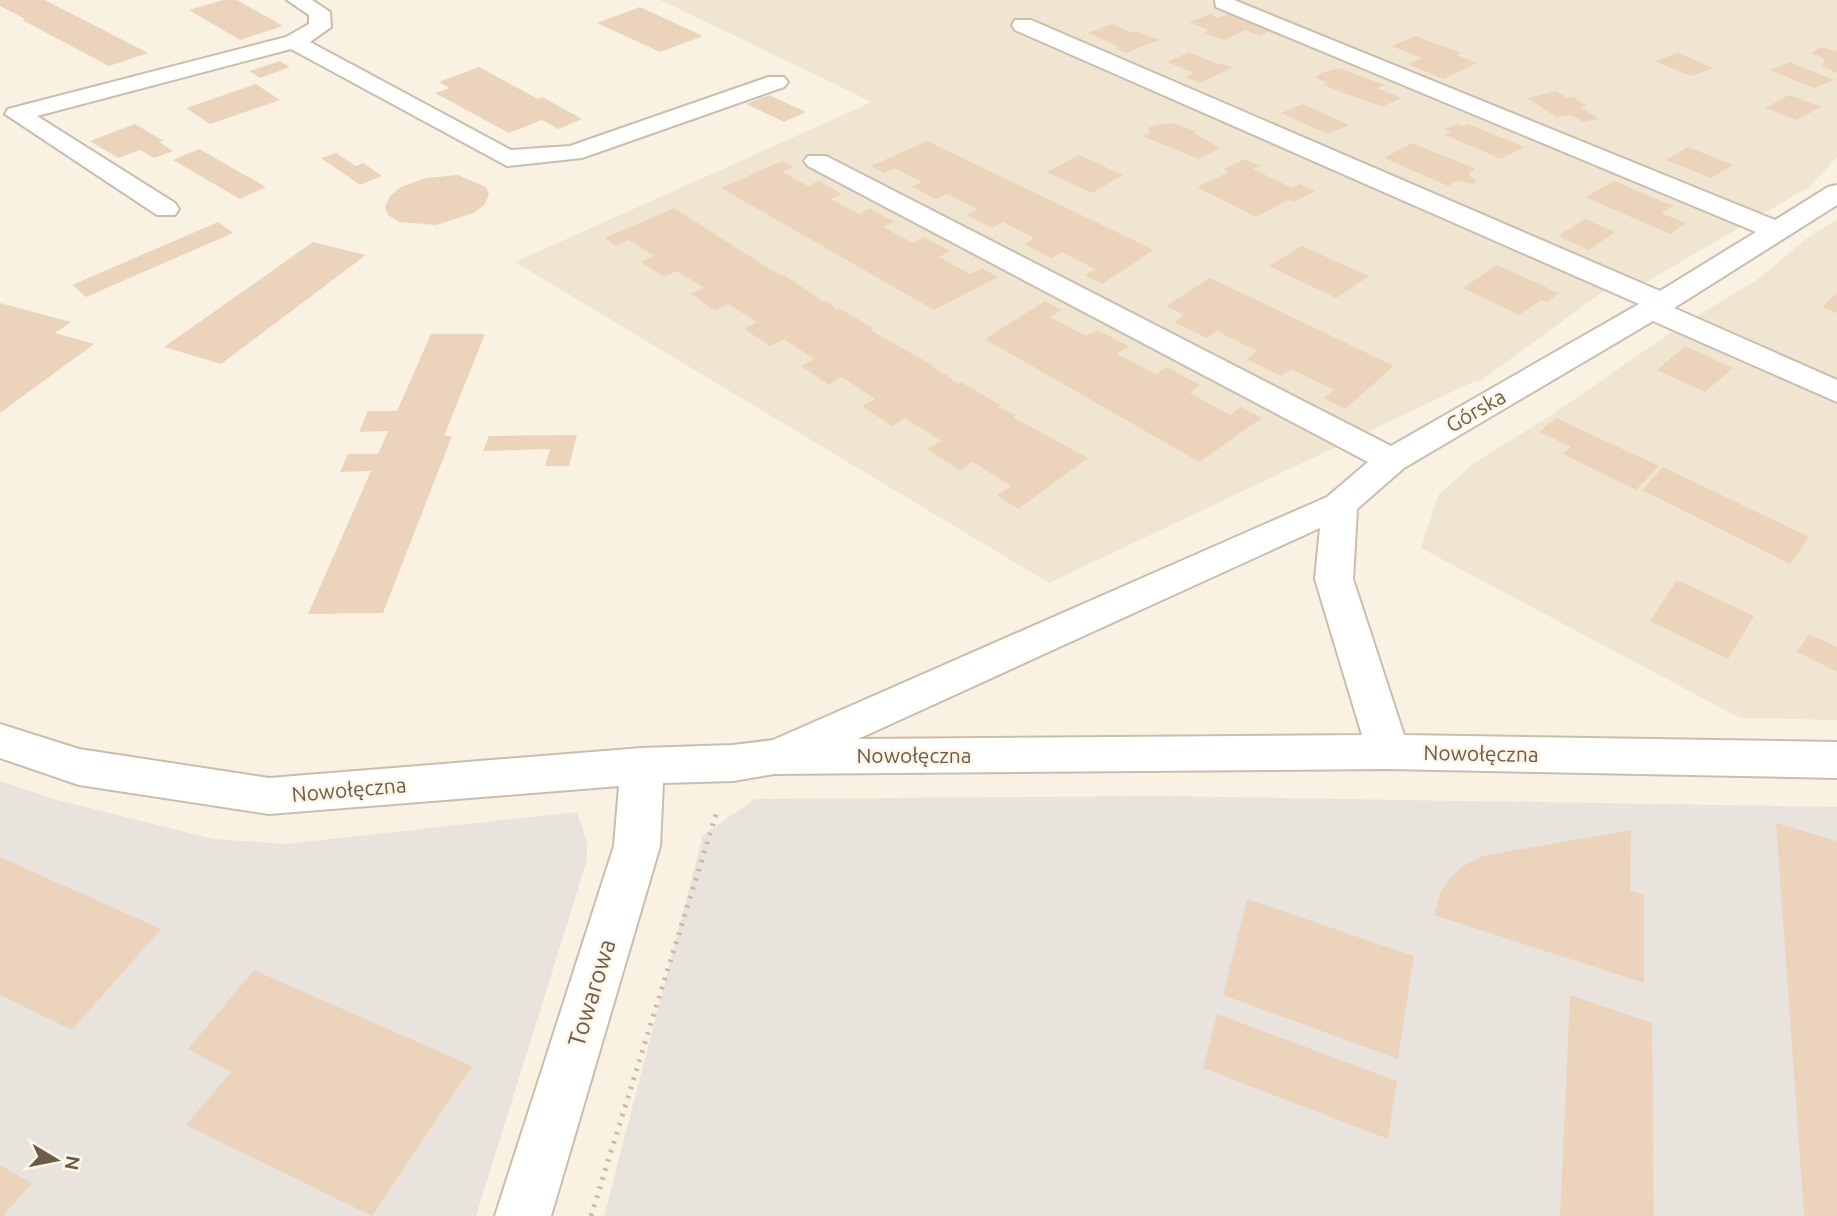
<svg xmlns="http://www.w3.org/2000/svg" width="1837" height="1216" viewBox="0 0 1837 1216" font-family="Ubuntu,sans-serif">
<style>
.residential{fill:#f0e5d1}
.industrial{fill:#e9e3dd}
.building{fill:#ecd4bc}
.lines{fill:none;stroke-linecap:round;stroke-linejoin:round}
.minor-casing{stroke:#cbbdad;stroke-width:4}
.path{stroke:#d0b7a0;stroke-width:5;stroke-dasharray:2.5 7;stroke-linecap:butt}
.minor{fill:#fff;fill-rule:evenodd}
.labels{text-anchor:middle;stroke-width:5;stroke-linejoin:round;paint-order:stroke}
.street-label{font-size:21px;fill:#6e5b4b;stroke:#fdf6e7}
.near-street-label{font-size:24px;fill:#6e5b4b;stroke:#fdf6e7}
</style>
<rect width="100%" height="100%" fill="#f9f2e2"/>
<path class="residential" d="M660 0H1837V157L1809 187 1624 295 1608 288 1479 382 1475 381 1049 583 515 262 872 102Z
M1837 219V387L1692 319 1758 279 1806 239Z
M1676 329 1837 398V720L1740 718 1421 548 1439 494 1474 463 1550 416Z"/>
<path class="industrial" d="M0 781 54 799 213 839 285 844 577 812 587 842V860L476 1216H0Z
M1169 796 1837 807V1216H604L703 835 755 799Z"/>
<path class="building" d="M0 0H45L148 53 109 66 22 20 25 19 0 6Z
M223 0H237L283 26 240 40 189 10Z
M640 7 703 36 660 52 597 23Z
M1210 14 1218 18 1228 14 1274 29 1259 36 1245 30 1225 40 1204 34 1208 30 1189 22Z
M1112 24 1132 33 1137 31 1159 40 1126 53 1115 48 1119 47 1088 33Z
M1416 36 1461 53 1457 55 1477 63 1444 79 1407 64 1422 58 1391 46Z
M1821 47 1837 51V73L1822 66 1825 59 1811 53Z
M1189 52 1215 63 1233 67 1200 83 1185 77 1194 73 1167 62Z
M1678 53 1714 68 1691 76 1654 61Z
M280 61 290 67 260 78 249 71Z
M1790 62 1834 80 1814 88 1770 70Z
M479 67 538 99 542 97 582 119 558 129 542 120 509 133 435 93 450 88 439 82Z
M1339 68 1385 85 1377 88 1401 98 1382 107 1323 85 1327 83 1316 78 1321 73Z
M256 84 280 100 210 124 186 108Z
M1556 91 1567 98 1573 97 1587 106 1581 107 1599 119 1583 122 1572 115 1556 117 1528 98Z
M769 95 806 112 784 122 746 104Z
M1789 95 1821 107 1796 120 1765 108Z
M1303 104 1349 125 1328 134 1281 113Z
M1172 123 1196 131 1194 133 1220 148 1198 159 1142 136 1150 133 1148 128 1155 125Z
M135 124 164 141 159 142 173 151 154 158 140 150 118 158 90 141Z
M1456 124 1463 126 1468 124 1524 147 1501 159 1445 135 1451 132 1444 130Z
M927 141 1123 235 1154 250 1102 284 1085 275 1095 269 1079 261 1062 252 1051 258 1024 244 1034 238 1003 222 992 228 966 215 977 209 947 194 936 199 912 187 922 182 894 168 884 173 871 166Z
M1412 143 1476 169 1468 174 1477 181 1472 184 1456 181 1448 186 1384 158Z
M1688 147 1733 165 1711 178 1666 160Z
M199 149 266 187 240 199 173 160Z
M336 153 356 166 363 163 382 176 360 185 321 158Z
M1079 155 1123 175 1092 193 1047 172Z
M1245 159 1260 166 1253 169 1292 188 1299 184 1315 191 1294 202 1288 200 1256 217 1197 187 1229 172 1224 169Z
M782 161 793 167 782 172 808 186 819 181 830 187 842 194 831 199 859 214 870 208 895 222 883 227 913 243 924 237 950 251 939 257 970 274 982 268 998 277 934 310 721 188Z
M458 175 486 187 489 194 485 204 474 213 436 225 399 222 388 215 385 206 390 196 401 187 426 178Z
M1614 181 1674 206 1661 213 1686 223 1670 234 1585 197Z
M674 208 781 276 784 275 824 302 826 300 837 310 839 308 873 328 870 330 934 366 932 367 943 374H948L947 376 958 384 961 382 1000 405 998 407 1016 415 1013 417 1088 458 1018 509 997 495 1011 486 973 462 960 470 927 449 941 441 905 418 892 426 862 406 875 399 842 377 829 385 801 366 814 359 784 339 770 346 744 329 757 322 728 304 715 311 691 294 704 288 677 271 664 277 641 262 654 256 629 240 616 246 605 238Z
M1585 219 1615 232 1589 250 1558 236Z
M218 222 233 233 86 297 72 285Z
M313 242 366 255 221 364 164 347Z
M1302 246 1369 276 1336 298 1269 266Z
M1497 265 1559 293 1547 302 1541 300 1519 315 1463 288Z
M1210 278 1244 294 1394 366 1345 409 1323 398 1334 390 1291 369 1281 376 1247 359 1257 351 1217 331 1207 338 1174 322 1184 315 1166 306Z
M1837 293V313L1822 307Z
M1045 301 1061 310 1050 317 1086 336 1097 330 1129 346 1117 354 1156 374 1167 367 1183 376 1200 385 1190 393 1230 415 1241 407 1262 418 1199 462 985 339Z
M0 303 71 322 55 333 94 344 0 413Z
M431 334H485L444 436H452L383 613 308 614 371 471 340 472 348 454H378L388 431 359 432 368 411H397Z
M1685 346 1733 368 1705 392 1657 370Z
M1556 418 1659 466 1636 490 1563 454 1571 447 1539 432Z
M577 435 569 466H545L550 449 483 451 489 436Z
M1663 467 1809 537 1790 564 1642 490Z
M1677 580 1754 616 1728 659 1650 621Z
M1809 634 1837 647V672L1797 652Z
M1776 823 1837 841V1216H1804Z
M1631 830 1630 890 1644 895V983L1434 915 1441 891 1448 880 1462 867 1482 856Z
M0 857 161 929 72 1030 0 995Z
M1247 899 1414 956 1398 1059 1223 995Z
M254 970 472 1066 372 1216 186 1125 231 1072 188 1049Z
M1570 995 1652 1023 1654 1216H1560Z
M1217 1014 1397 1081 1388 1139 1203 1068Z
M0 1165 32 1183 3 1216H0Z"/>
<g class="lines">
<defs>
<path id="minor" d="M287 0H312L330 12 331 27 310 42 511 150 570 146 768 77H784L788 82 784 87 582 158 507 166 291 49 37 116 175 203 179 209 175 215H157L5 114 8 109 286 37 309 24V15Z
M1215 0H1234L1775 220 1828 187 1837 185V205L1674 308 1837 380V402L1653 321 1404 468 1357 509 1353 579 1404 735 1837 742V778L1388 769 774 774 733 781 663 783 660 846 551 1216H495L614 846 619 786 269 814 79 785 0 758V724L79 749 269 778 642 748 733 745 773 740 1327 497 1368 462 808 166 804 161 808 156H826L1391 446 1639 304 1015 30 1012 25 1015 20H1031L1660 291 1756 232 1216 7ZM1320 528 1315 579 1362 735 858 739Z"/>
</defs>
<use href="#minor" class="minor-casing"/>
<path class="path" d="M591 1216 718 808"/>
<use href="#minor" class="minor"/>
</g>
<g class="labels">
<g class="street-label">
<text transform="translate(1476 411) rotate(-30)" y="7">Górska</text>
<text transform="translate(1481 754) rotate(1)" y="7">Nowołęczna</text>
<text x="914" y="763">Nowołęczna</text>
<text transform="translate(349 790) rotate(-5)" y="7">Nowołęczna</text>
</g>
<g class="near-street-label">
<text transform="translate(592 993) rotate(-73)" y="8">Towarowa</text>
</g>
</g>
<g transform="translate(56 1160) rotate(100)" stroke="#fdf6e7" stroke-width="5" paint-order="stroke">
<path d="M0-5L12 26L0 18L-12 26Z" fill="#6e5b4b"/>
<text y="-10" font-size="19" font-weight="bold" text-anchor="middle" fill="#6e5b4b">N</text>
</g>
</svg>
